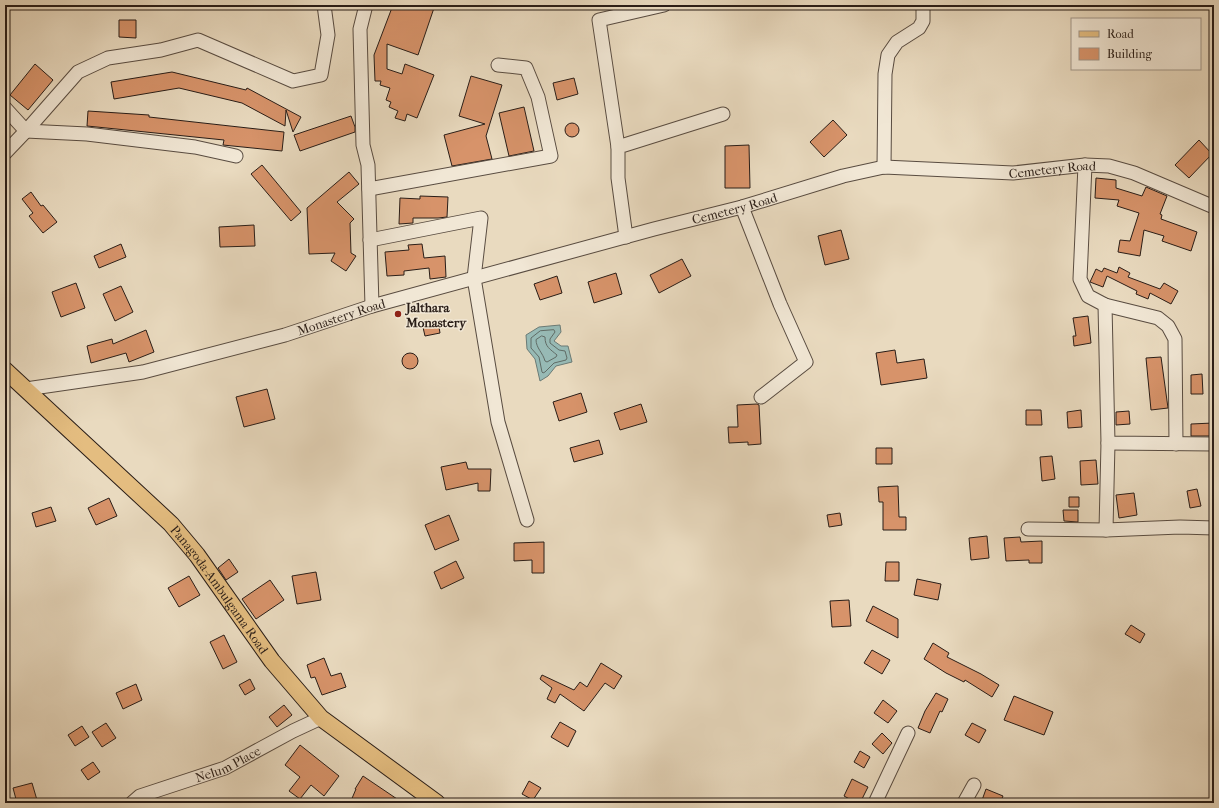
<svg xmlns="http://www.w3.org/2000/svg" width="1219" height="808" viewBox="0 0 1219 808" font-family="'IM FELL French Canon',serif">
<style>
.water{fill:#97bab5;stroke:#6b7b76}
.lines{fill:none;stroke-linecap:round;stroke-linejoin:round}
.shore{stroke:#606c66;stroke-width:1}
.building{fill:#d7936a;stroke:#291d17}
.minor-casing{stroke:#594c41;stroke-width:15}
.major-casing{stroke:#291d17;stroke-width:18}
.minor{stroke:#f1e7d5;stroke-width:13}
.major{stroke:#e4bd80;stroke-width:16}
.poi-dot{fill:#8f2418;stroke:#f1e7d5;stroke-width:1.5}
.labels{text-anchor:middle;stroke-width:3;stroke-linejoin:round;paint-order:stroke}
.street-label{font-size:13px;fill:#291d17;stroke:#f1e7d5}
.poi-label{font-size:13px;font-weight:bold;fill:#291d17;stroke:#f1e7d5;text-anchor:start}
</style>
<rect width="100%" height="100%" fill="#e9dabf"/>
<filter id="stains"><feTurbulence type="fractalNoise" baseFrequency=".005" numOctaves="4"/><feColorMatrix values="0 0 0 0 .2 0 0 0 0 .09 0 0 0 0 .02 0 0 0 .5 -.17"/></filter>
<radialGradient id="worn" r=".72"><stop offset=".6" stop-color="#630" stop-opacity="0"/><stop offset="1" stop-color="#630" stop-opacity=".3"/></radialGradient>
<path class="water" d="M560 325 561 332 554 341 561 346H568L572 362 556 366 548 376 540 381 535 359 527 349 526 335 539 327Z"/>
<g class="lines">
<path class="shore" d="M554 330 555 332 550 339V343L559 350 565 351 567 358 566 360 554 363 545 372 543 373 542 372 539 357 531 348V338L540 331Z
M542 336 545 337C545 347 550 349 557 355L556 357 547 362 545 361C543 353 536 348 536 340Z"/>
</g>
<path class="building" d="M393 5H435L418 55 387 44V69L402 74 405 64 434 75 417 118 407 114 405 121 395 118 398 111 389 107 391 102 386 100 390 88 380 85 381 81H375L374 55Z
M119 20H136V38L119 37Z
M35 64 53 80 28 110 10 95Z
M172 72 246 90 247 88 301 117 293 132 286 110 285 126 242 103 179 88 114 99 111 82Z
M471 76 502 85 486 136 492 159 452 166 444 135 485 124 459 116Z
M574 78 578 94 557 100 553 83Z
M524 107 534 151 509 156 499 113Z
M88 111 149 115V117L284 132 282 151 223 145 224 140 87 126Z
M351 116 355 127V132L300 151 294 135Z
M833 120 847 135 824 157 810 142Z
M565 130a7 7 0 1 1 14 0a7 7 0 1 1-14 0Z
M1199 140 1212 154 1189 178 1175 165Z
M749 145 750 188H725V146Z
M262 165 301 212 291 221 251 174Z
M349 172 359 184 337 202 354 219 350 223 351 253 356 256 346 271 331 261 335 253 309 254 307 208Z
M1096 178 1116 180V188L1142 196 1146 187 1167 196 1160 214 1162 215 1161 219 1197 232 1191 251 1162 241 1164 236 1144 230 1140 256 1118 252 1120 240 1130 241 1139 213 1117 206 1119 200 1095 198Z
M31 192 41 206 43 205 57 222 43 233 29 216 33 213 22 199Z
M420 196 448 197 447 217 438 218H413V223L399 224 400 198 420 199Z
M254 225 255 246 220 247 219 227Z
M841 230 849 259 825 265 818 236Z
M121 244 126 257 99 268 94 256Z
M422 244 424 258 445 256 446 277 430 279 429 268 404 271V275L387 276 385 252 409 250 408 245Z
M682 259 691 276 659 293 650 275Z
M1119 267 1130 273 1128 277 1160 289 1164 283 1178 291 1171 304 1150 293 1148 299 1136 294 1137 291 1107 276 1103 287 1090 282 1096 269 1102 272 1104 268 1117 273Z
M616 273 622 294 594 303 588 282Z
M557 276 562 293 540 300 534 284Z
M76 283 85 308 61 317 52 292Z
M121 286 133 312 115 321 103 294Z
M1088 316 1091 343 1074 346 1073 336H1076L1073 318Z
M438 321 440 333 425 336 422 323Z
M146 330 154 352 129 362 126 353 91 363 87 346 112 339 113 344Z
M895 350 897 363 924 359 927 378 881 385 876 353Z
M402 361a8 8 0 1 1 16 0a8 8 0 1 1-16 0Z
M1161 357 1168 408 1151 410 1146 358Z
M1202 374 1203 394H1191V375Z
M267 389 275 419 244 427 236 397Z
M581 393 587 412 559 421 553 402Z
M641 404 647 422 620 430 614 413Z
M757 404 759 405 761 444 748 445V442L729 443 728 427H738L737 405Z
M1026 410H1041L1042 425H1026Z
M1081 410 1082 427 1068 428 1067 412Z
M1129 411 1130 424 1116 425V412Z
M1213 423V436H1191V424Z
M599 440 603 454 574 462 570 448Z
M876 448H892V464H876Z
M1052 456 1055 479 1042 481 1040 457Z
M1096 460 1098 484 1081 485 1080 461Z
M466 462 468 469H491L490 491H478V483L446 490 441 467Z
M898 486 899 517H906V530H883V502H879L878 487Z
M1197 489 1201 506 1190 508 1187 491Z
M1134 493 1137 515 1119 518 1116 495Z
M1069 497H1079V507H1069Z
M109 498 117 516 96 525 88 508Z
M51 507 56 521 36 527 32 513Z
M1063 510H1078V522L1064 521Z
M840 513 842 525 829 527 827 515Z
M449 515 459 540 435 550 425 525Z
M987 536 989 558 971 560 969 538Z
M1020 537 1021 542 1042 541V563H1029V560L1006 561 1004 538Z
M544 542V573H532V560L514 561V543Z
M229 559 238 572 226 580 218 568Z
M456 561 464 578 441 589 434 572Z
M886 562H899V581H885Z
M316 572 321 600 297 604 292 576Z
M189 576 200 595 179 607 168 588Z
M917 579 941 584 938 600 914 595Z
M270 580 284 600 256 619 242 599Z
M849 600 851 626 832 627 830 601Z
M873 606 898 619V638L866 621Z
M1131 625 1145 634 1140 643 1125 634Z
M224 635 237 662 223 669 210 642Z
M933 643 949 653 947 657 981 674 999 685 992 697 965 680 964 682 946 673 924 659Z
M872 650 890 660 882 674 864 663Z
M324 658 331 676 341 673 346 687 322 695 315 677 311 678 307 665Z
M601 663 622 676 614 689 605 683 584 711 560 694 555 703 547 699 552 688 540 679 542 675 574 690 580 682 587 687Z
M250 679 255 689 245 695 239 685Z
M136 684 142 700 123 709 116 693Z
M936 693 948 699 942 712 940 711 930 733 918 728 925 711Z
M1014 696 1053 712 1044 735 1004 720Z
M883 700 897 711 888 723 874 713Z
M284 705 292 715 277 727 269 717Z
M560 722 576 731 568 747 551 737Z
M106 723 116 738 102 747 92 732Z
M972 723 986 730 979 743 965 735Z
M82 726 89 737 75 746 68 735Z
M882 733 892 743 883 754 872 744Z
M300 745 339 776 324 796 311 785 300 799 289 791 300 777 285 765Z
M860 751 870 757 864 768 854 762Z
M93 762 100 772 88 780 81 770Z
M363 776 403 803H350L356 789H355Z
M852 779 868 787 860 803H857L844 796Z
M529 781 541 788 533 800 522 794Z
M32 783 37 800 26 803H17L13 788Z
M986 789 1003 796 1000 803H981Z"/>
<g class="lines">
<defs>
<g id="minor">
<path d="M366 5 360 29 363 145 368 165 372 306"/>
<path d="M5 108 26 131 87 134 195 147 236 156"/>
<path d="M618 147 599 20 664 5"/>
<path d="M5 153 26 131 78 72 108 58 161 50 198 40 293 81 321 75 328 35 324 5"/>
<path d="M1085 165 1080 279 1088 296 1105 305 1108 443 1214 444"/>
<path d="M884 167 885 74 888 55 897 42 919 28 923 21V5"/>
<path d="M369 189 551 156 538 97 526 68 498 65"/>
<path d="M742 207 780 304 806 362 761 397"/>
<path d="M626 237 618 178V147L723 114"/>
<path d="M370 240 481 218 474 278 498 422 527 520"/>
<path d="M1105 305 1158 318 1168 326 1175 339 1176 444"/>
<path id="s1" d="M26 389 143 372 285 335 372 306 654 229 742 207 843 176 884 167 1013 173 1085 165 1109 166 1134 173 1214 207"/>
<path d="M1108 443 1106 530 1180 527 1214 528"/>
<path d="M1028 529 1106 530"/>
<path id="s2" d="M132 803 140 796 225 768 293 731 321 718"/>
<path d="M875 803 908 733"/>
<path d="M964 803 974 785"/>
</g>
<g id="major">
<path id="s3" d="M5 370 171 524 197 555 272 661 321 718 437 803"/>
</g>
</defs>
<use href="#minor" class="minor-casing"/>
<use href="#major" class="major-casing"/>
<use href="#minor" class="minor"/>
<use href="#major" class="major"/>
</g>
<circle class="poi-dot" cx="398" cy="314" r="4"/>
<g class="labels">
<g class="street-label">
<text dy="5" stroke="none"><textPath href="#s1" startOffset="1056">Cemetery Road</textPath></text>
<text dy="5" stroke="none"><textPath href="#s1" startOffset="732">Cemetery Road</textPath></text>
<text dy="5" stroke="none"><textPath href="#s1" startOffset="324">Monastery Road</textPath></text>
<text dy="5" stroke="none"><textPath href="#s3" startOffset="308">Panagoda-Ambulgama Road</textPath></text>
<text dy="5" stroke="none"><textPath href="#s2" startOffset="104">Nelum Place</textPath></text>
</g>
<g class="poi-label">
<text x="406" y="312">Jalthara<tspan x="406" dy="15">Monastery</tspan></text>
</g>
</g>
<rect width="1219" height="808" fill="none" stroke="#e9dabf" stroke-width="20"/>
<rect x="6" y="6" width="1207" height="796" fill="none" stroke="#291d17" stroke-width="2"/>
<rect x="10" y="10" width="1199" height="788" fill="none" stroke="#291d17"/>
<rect x="1071" y="18" width="130" height="52" fill="#f1e7d5" stroke="#a19689"/>
<rect x="1079" y="31" width="20" height="6" fill="#e4bd80" stroke="#a19689"/>
<text x="1107" y="38" font-size="12" fill="#291d17">Road</text>
<rect x="1079" y="48" width="20" height="12" fill="#d7936a" stroke="#a19689"/>
<text x="1107" y="58" font-size="12" fill="#291d17">Building</text>
<rect width="100%" height="100%" filter="url(#stains)"/>
<rect width="100%" height="100%" fill="url(#worn)"/>
</svg>
